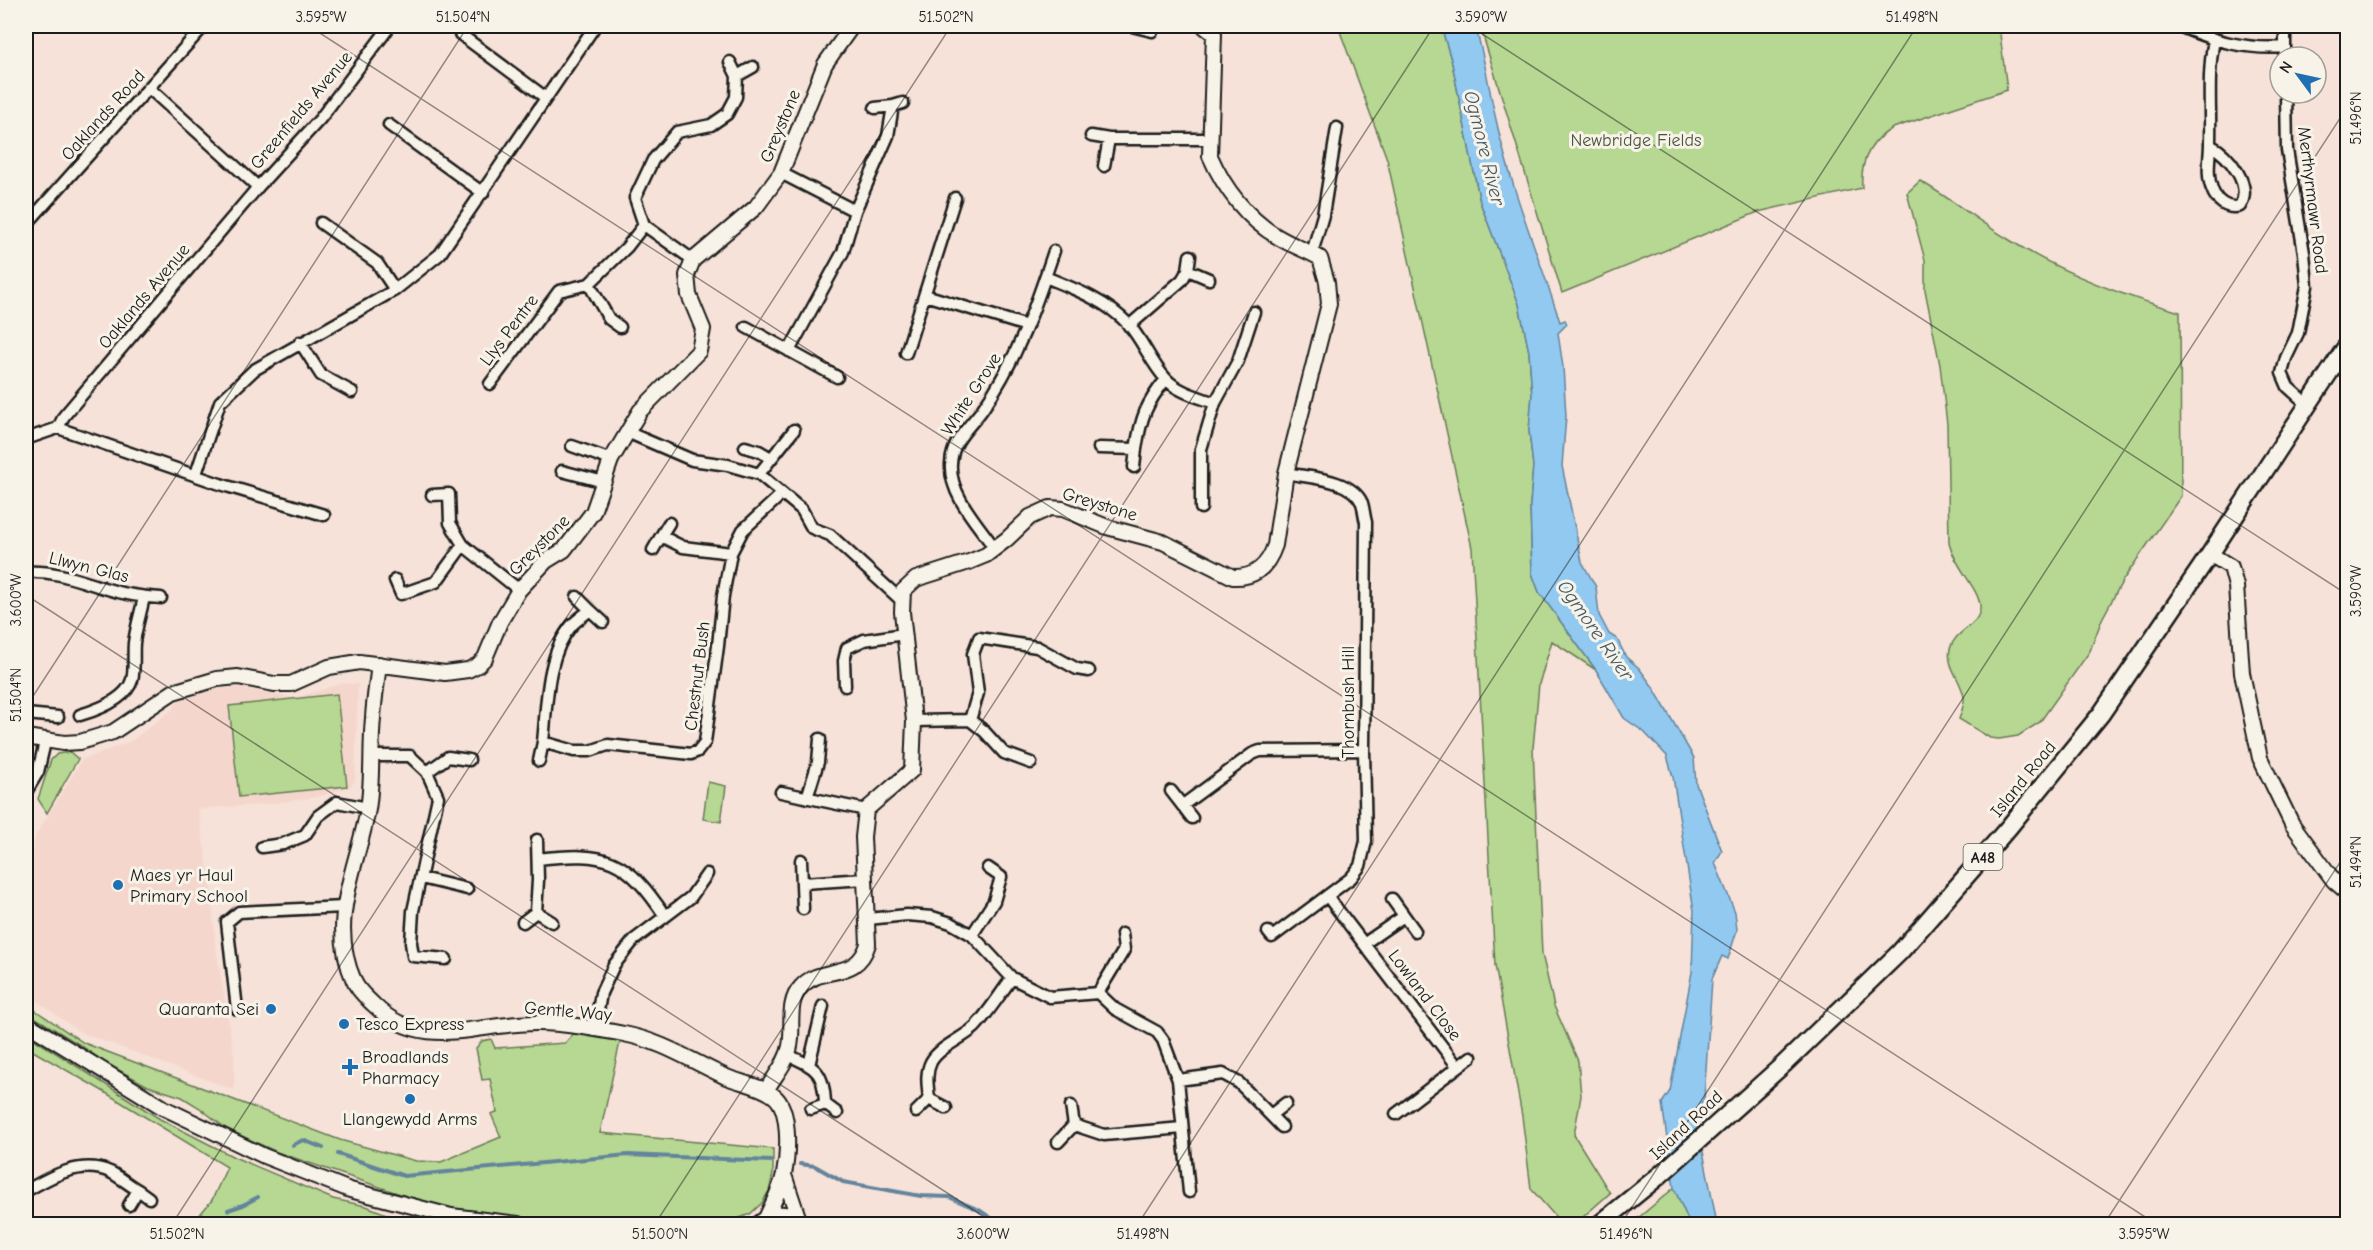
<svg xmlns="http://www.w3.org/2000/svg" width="2373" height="1250" viewBox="0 0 2373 1250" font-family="'Comic Neue',sans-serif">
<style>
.built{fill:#f5d6cc}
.green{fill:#b6d892;stroke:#697a57;stroke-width:1.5}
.water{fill:#92c9f1;stroke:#63849c;stroke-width:1.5}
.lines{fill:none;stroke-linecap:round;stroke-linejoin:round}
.stream{stroke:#63849c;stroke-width:4}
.street-casing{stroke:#1c1c1c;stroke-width:15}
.secondary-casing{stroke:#1c1c1c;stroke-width:18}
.primary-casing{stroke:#1c1c1c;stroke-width:21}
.street{stroke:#f7f3e8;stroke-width:10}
.secondary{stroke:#f7f3e8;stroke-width:14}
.primary{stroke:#f7f3e8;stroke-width:16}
.ticks{fill:none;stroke:#1c1c1c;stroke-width:1.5;stroke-opacity:0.45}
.poi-dot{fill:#1f6fb2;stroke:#f7f3e8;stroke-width:2}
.labels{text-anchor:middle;stroke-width:6;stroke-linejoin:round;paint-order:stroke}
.shield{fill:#f7f3e8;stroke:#5e5c59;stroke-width:1.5}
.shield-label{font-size:16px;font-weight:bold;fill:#1c1c1c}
.street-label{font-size:18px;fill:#1c1c1c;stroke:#f7f3e8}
.park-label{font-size:18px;fill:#4a543f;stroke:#f7f3e8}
.poi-label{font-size:18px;fill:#1c1c1c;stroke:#f7f3e8;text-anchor:start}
.water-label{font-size:20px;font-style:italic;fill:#455967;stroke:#f7f3e8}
.neatline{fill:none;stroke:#1c1c1c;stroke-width:2}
.ticks-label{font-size:15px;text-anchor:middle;fill:#1c1c1c}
</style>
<rect width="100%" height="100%" fill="#f6e2d8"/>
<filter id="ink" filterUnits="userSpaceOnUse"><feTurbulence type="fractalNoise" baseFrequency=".0167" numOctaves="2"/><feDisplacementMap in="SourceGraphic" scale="12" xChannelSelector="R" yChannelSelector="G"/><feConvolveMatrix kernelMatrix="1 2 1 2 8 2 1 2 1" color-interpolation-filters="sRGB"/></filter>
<g filter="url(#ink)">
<path class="built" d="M343 683 358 684 355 781 348 788 316 797 268 804 198 809 211 888 215 942 234 1054V1090L80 1032 26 993V882L36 835 82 760 131 741 172 710 179 700 214 690 236 687 295 698Z"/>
<path class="green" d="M1338 26H1441L1452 63 1480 202 1519 304 1529 352 1532 395 1529 431 1533 466 1530 505 1532 573 1539 592 1596 670 1552 641 1539 684 1533 748 1542 954 1554 1006 1578 1061 1581 1096 1574 1135 1610 1193 1575 1224H1562L1531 1189 1522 1116 1495 965 1472 548 1387 159Z
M1480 26H1999L2007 90 1893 128C1870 141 1860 162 1862 188L1758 212 1562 293Z
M1920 181C1950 198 1978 221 2008 239 2061 273 2120 295 2180 312L2181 496 2123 580 2102 619 2090 651 2040 722 2018 736 1999 739 1990 738 1959 719C1961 713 1965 703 1964 697 1961 679 1946 667 1950 649 1955 629 1982 626 1980 605 1978 588 1954 565 1949 543L1947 424 1940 365 1925 290V260L1907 193Z
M337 694 347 786 239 797 229 706Z
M70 752 78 759 47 813 38 799 51 760 57 754Z
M708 782 726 786 721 822 703 819Z
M26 1004 84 1043 340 1140 416 1161 441 1162 501 1137 491 1114 497 1112 490 1079 482 1080 476 1048 482 1041 491 1039 495 1048 565 1043 574 1033 614 1039 620 1042 600 1133 773 1149V1174L769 1191 762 1203 750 1214 724 1224 566 1223 452 1208 412 1198 277 1152 244 1137 224 1127 200 1108 182 1097 148 1086 104 1062 82 1046 26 1012Z
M26 1034 160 1119 234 1157 333 1199 366 1206 412 1224H192L212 1200 227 1167 101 1090 26 1047Z
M1674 1188 1690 1224H1631Z"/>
<path class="water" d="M1441 26H1475C1485 58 1489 91 1497 124 1512 192 1539 256 1560 322L1565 320 1567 324 1558 333 1563 367 1566 416 1562 466 1582 562 1596 587 1599 615 1609 634 1617 639 1626 657 1639 668 1653 687 1694 758 1696 784 1722 851 1715 863 1735 912 1737 930 1728 959 1722 956 1712 979 1704 1099 1696 1115 1717 1224H1690L1674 1188 1662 1103 1670 1091 1692 972 1694 911 1673 777 1667 756 1644 732 1624 718 1596 670 1539 592 1532 573 1530 505 1533 466 1529 431 1532 395 1529 352 1519 304 1480 202 1452 63Z"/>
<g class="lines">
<path class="stream" d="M293 1145 303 1140 323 1148
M338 1154 404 1176 628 1155 771 1161
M800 1164 815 1166 843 1182 921 1196 949 1197 979 1210 1000 1224
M228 1210 243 1205 258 1197"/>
<defs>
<path id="street" d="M1132 26 1152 31 1154 26
M2179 26C2214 41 2246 50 2285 47
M460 34 546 98
M2285 57V26
M737 76 753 67
M149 88 258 187
M2286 93 2287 150 2304 253 2307 286 2298 333 2286 358 2282 373 2288 387 2308 405
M875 108 893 106 903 103
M389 125 483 193
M1091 136 1109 139H1210
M2210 145C2229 155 2253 185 2240 206 2227 210 2216 201 2212 189 2206 174 2210 158 2210 143 2211 109 2207 74 2214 40
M1104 166 1109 139
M781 173 855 211
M321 223 377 263 395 290
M26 225 204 26
M1312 253 1323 215 1337 128
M693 260 644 225 635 198 653 160 677 132 711 125 727 114 736 97 737 76 730 62
M1188 270 1209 279
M1045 277C1075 289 1107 301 1129 325 1143 341 1151 363 1166 379 1178 392 1199 397 1215 403
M589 284 609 319 620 327
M925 295 1027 326
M1129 326 1182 280 1188 270 1190 256
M746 327 837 377
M300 342 321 375 352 392
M789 351 843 252 855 211 888 136 893 106
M906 353 955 198
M490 384 559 291 589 284 627 247 644 225
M627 432 692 460 728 465 759 474 802 510 812 528 830 535 901 600
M26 439 58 428
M572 446 611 460
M745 447 759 451 771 458
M1099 448 1136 449C1141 417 1146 404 1166 379
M1134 467 1136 449
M562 471 604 482
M196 474 220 402 254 370 395 290 440 254 595 26
M759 474 794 430
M432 495 449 494 450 523 463 545
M1201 508V449L1215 403 1238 361 1254 312
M324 515 220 484 58 428 64 416 258 187 320 119 390 26
M661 536 669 523
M995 549C979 525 949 495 951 464 952 440 969 428 982 410 1017 360 1035 308 1054 251
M653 550 661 536 683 547 731 553
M26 572C54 570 78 580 104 588 122 594 142 597 161 598
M395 580 401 594 436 582 463 545 519 590
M577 597 590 610
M603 622 590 610C584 615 577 620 572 625 546 655 547 704 543 742L574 751H590L608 745 691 754 698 751 705 742 718 646 723 596 731 553 743 530 782 494
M845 686 844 661 847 648 864 640 904 634
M26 714 58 717
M80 715C97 710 126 700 132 680 135 669 133 654 134 643 136 627 141 612 144 597
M970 720 978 693 973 654 979 638 1037 647 1077 669 1089 671
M914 721 970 720 984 731 1004 753 1031 763
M373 756H410L427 772 438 797 413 911 411 943 413 956 446 959
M539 761 543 742
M427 772 448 757 469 760
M1171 791 1192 818
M26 792 38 772 45 742
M781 792 866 810
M807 798 818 762 820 739
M1183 805 1252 754 1260 751 1364 750
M262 847 283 844 305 835 318 816 337 802 368 808
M538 859C607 851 626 858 665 916
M801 860 803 909
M421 878 467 889
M803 883 865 879
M1328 897 1458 1067
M1392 899 1415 931
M536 912 552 922
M868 919 907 915 932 917 951 923 972 935 1012 978 1050 997 1098 993 1115 1009 1157 1032 1163 1040 1178 1080 1189 1192
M523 922 536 912 538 880 537 840
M1268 932 1272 937 1351 878 1360 866 1366 841 1364 750 1366 522C1364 516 1364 509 1362 503 1351 478 1309 478 1286 473
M972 935 994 901 1001 877 988 868
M1365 943 1404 916
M1098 993 1124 950 1122 934
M237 1009 227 922 239 912 344 907
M595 1029 601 993 614 965 634 940 691 897 707 874
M788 1055C816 1068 824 1071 825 1104
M809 1065 823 1006
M1178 1080 1223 1074 1239 1083 1282 1127
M929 1099C928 1087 925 1074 931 1062 939 1047 962 1039 975 1027 989 1012 1000 994 1012 978
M929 1099 946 1108
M1071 1106 1074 1125
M811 1109 825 1104 837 1113
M916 1112 929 1099
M1272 1114 1286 1103
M1396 1114 1471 1057
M1058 1142 1074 1125 1104 1135 1182 1128
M138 1190 149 1198
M26 1191C50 1177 81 1159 110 1172 120 1177 129 1185 138 1190L129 1205"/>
<path id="secondary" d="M2210 554 2231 567 2236 586 2242 673 2260 758 2292 824 2334 881 2348 893
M379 664C377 682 374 700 373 718 370 748 373 779 368 809 357 869 327 920 354 981 358 991 367 998 374 1005 422 1053 480 1022 538 1023 566 1023 596 1029 624 1034 661 1041 690 1060 724 1076 740 1083 760 1085 774 1096 791 1109 788 1155 784 1174 781 1188 773 1203 767 1216
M26 737 64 743 80 742 113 732 173 692 217 679 238 677 274 684H291L329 667 359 662 445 673 468 670 478 665 485 658 500 622 519 590 546 561 564 550 593 512 611 460 640 411 699 351 703 329 689 295 687 275 693 260 756 207 781 173 825 64 852 26
M26 1023 164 1108 264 1156 350 1190 451 1216 518 1224
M766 1091C774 1076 787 1063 790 1046 794 1027 786 1003 801 987 821 964 857 982 868 944L863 837 866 810 912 770 914 721 902 612 903 591 916 579 969 562 986 555 1007 539 1030 517 1050 508 1063 509 1107 527 1163 542 1233 577C1255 578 1268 566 1275 545L1286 473 1329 304 1327 282 1320 258C1306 250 1291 245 1278 237 1247 219 1224 188 1210 156L1214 34 1204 26
M784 1175 799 1220
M758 1224C774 1211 789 1210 805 1224"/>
<path id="primary" d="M1600 1224 1660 1175 1784 1064 1900 952 2009 827 2101 714 2210 554 2348 344"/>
</defs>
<use href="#street" class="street-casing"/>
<use href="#secondary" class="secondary-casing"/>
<use href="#primary" class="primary-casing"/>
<use href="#street" class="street"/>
<use href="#secondary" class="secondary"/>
<use href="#primary" class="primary"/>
</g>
</g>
<path class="ticks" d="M309 26 2156 1224M1470 26 2348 595M26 595 995 1224M26 707 468 26M172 1224 951 26M655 1224 1434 26M1138 1224 1917 26M1621 1224 2348 106M2104 1224 2348 850"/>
<g class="poi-dot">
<circle cx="118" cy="885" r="6"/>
<circle cx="271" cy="1009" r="6"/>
<circle cx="344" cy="1024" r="6"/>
<path d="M347 1058h6v6h6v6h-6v6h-6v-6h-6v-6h6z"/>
<circle cx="410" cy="1099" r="6"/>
</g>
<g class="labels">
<rect class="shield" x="1963.5" y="844" width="39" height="26" rx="4.5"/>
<g class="shield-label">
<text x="1983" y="863">A48</text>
</g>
<g class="street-label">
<text transform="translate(301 110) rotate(-50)" y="6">Greenfields Avenue</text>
<text transform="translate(103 115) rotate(-48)" y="6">Oaklands Road</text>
<text transform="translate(780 126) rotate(-67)" y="6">Greystone</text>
<text transform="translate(2313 200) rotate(83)" y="6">Merthyrmawr Road</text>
<text transform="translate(144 296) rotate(-50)" y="6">Oaklands Avenue</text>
<text transform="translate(509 330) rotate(-53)" y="6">Llys Pentre</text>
<text transform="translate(971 394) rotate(-57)" y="6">White Grove</text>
<text transform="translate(1100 504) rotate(17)" y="6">Greystone</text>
<text transform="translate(539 545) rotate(-45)" y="6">Greystone</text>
<text transform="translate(89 567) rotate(14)" y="6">Llwyn Glas</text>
<text transform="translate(697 676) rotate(-83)" y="6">Chestnut Bush</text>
<text transform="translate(1348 702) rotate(-90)" y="6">Thornbush Hill</text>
<text transform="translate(2023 779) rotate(-51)" y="6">Island Road</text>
<text transform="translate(1425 995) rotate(53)" y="6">Lowland Close</text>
<text transform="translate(568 1011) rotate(5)" y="6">Gentle Way</text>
<text transform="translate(1686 1125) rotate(-43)" y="6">Island Road</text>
</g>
<g class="park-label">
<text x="1636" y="146">Newbridge Fields</text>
</g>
<g class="poi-label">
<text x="130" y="881">Maes yr Haul<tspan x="130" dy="21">Primary School</tspan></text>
<text x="259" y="1015" text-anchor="end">Quaranta Sei</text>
<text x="356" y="1030">Tesco Express</text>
<text x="362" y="1063">Broadlands<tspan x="362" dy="21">Pharmacy</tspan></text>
<text x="410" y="1125" text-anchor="middle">Llangewydd Arms</text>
</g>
<g class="water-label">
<text transform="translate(1485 148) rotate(76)" y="7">Ogmore River</text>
<text transform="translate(1596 630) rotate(55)" y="7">Ogmore River</text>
</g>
</g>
<rect width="2373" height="1250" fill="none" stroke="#f7f3e8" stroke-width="66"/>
<g transform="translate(2298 75) rotate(303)"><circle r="28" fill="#f7f3e8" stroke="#9f9d96" stroke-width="1.5"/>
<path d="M0-4.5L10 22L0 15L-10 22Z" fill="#1f6fb2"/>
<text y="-9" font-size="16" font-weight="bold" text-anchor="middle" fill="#1c1c1c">N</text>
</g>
<rect x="33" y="33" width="2307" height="1184" class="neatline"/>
<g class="ticks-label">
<text x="321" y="22">3.595°W</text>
<text x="463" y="22">51.504°N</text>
<text x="946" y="22">51.502°N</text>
<text x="1481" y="22">3.590°W</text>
<text x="1912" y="22">51.498°N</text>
<text transform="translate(2356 118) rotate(-90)" y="5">51.496°N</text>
<text transform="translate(2356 591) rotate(-90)" y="5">3.590°W</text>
<text transform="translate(16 600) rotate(-90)" y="5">3.600°W</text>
<text transform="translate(16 695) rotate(-90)" y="5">51.504°N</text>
<text transform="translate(2356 862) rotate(-90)" y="5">51.494°N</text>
<text x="177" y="1239">51.502°N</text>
<text x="660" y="1239">51.500°N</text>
<text x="983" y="1239">3.600°W</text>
<text x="1143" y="1239">51.498°N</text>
<text x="1626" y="1239">51.496°N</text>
<text x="2144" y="1239">3.595°W</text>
</g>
</svg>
